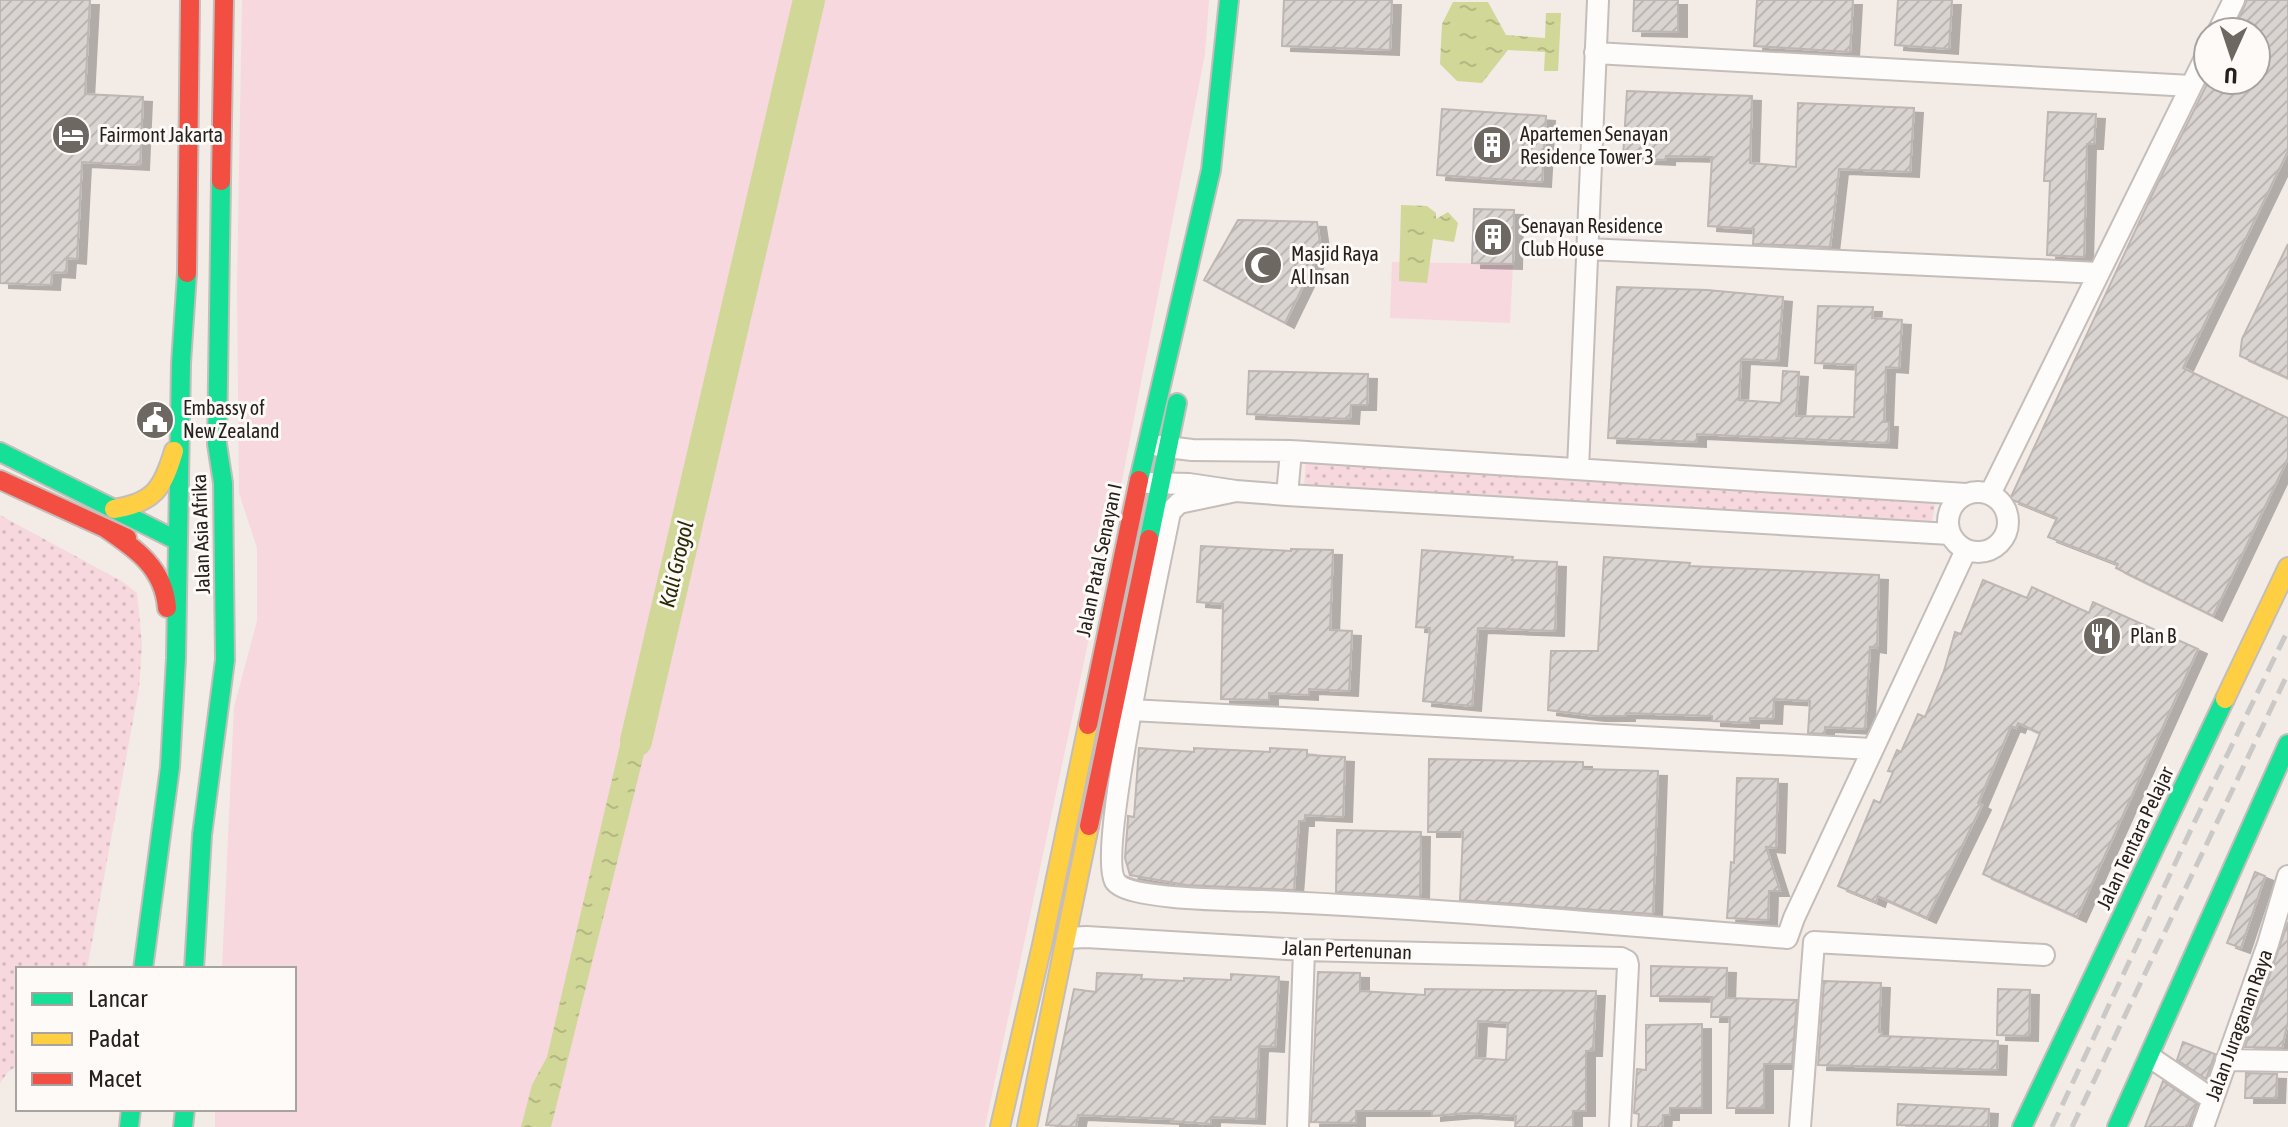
<svg xmlns="http://www.w3.org/2000/svg" width="2288" height="1127" viewBox="0 0 2288 1127" font-family="'Asap Condensed',sans-serif">
<style>
.green{fill:#f6d8de}
.park{fill:url(#park-dots)}
.water{fill:url(#water-ripples)}
.lines{fill:none;stroke-linecap:round;stroke-linejoin:round}
.river{stroke:#d1d797;stroke-width:32}
.building{fill:url(#building-hatch);stroke:#bdb6b3;stroke-width:2;fill-rule:evenodd;filter:url(#shadow)}
.street-casing{stroke:#c4bdb9;stroke-width:24}
.fast-casing{stroke:#c4bdb9;stroke-width:22}
.slow-casing{stroke:#c4bdb9;stroke-width:22}
.jam-casing{stroke:#c4bdb9;stroke-width:22}
.street{stroke:#fdfcfb;stroke-width:20}
.fast{stroke:#16e098;stroke-width:18}
.slow{stroke:#ffcf43;stroke-width:18}
.jam{stroke:#f24e42;stroke-width:18}
.rail{stroke:#cbc9c7;stroke-width:5;stroke-dasharray:16 8;stroke-linecap:butt}
.labels{text-anchor:middle;stroke-width:6;stroke-linejoin:round;paint-order:stroke}
.poi-label{font-size:20px;fill:#26211d;stroke:#fdfaf8;text-anchor:start}
.street-label{font-size:20px;fill:#26211d;stroke:#fdfaf8}
.water-label{font-size:22px;font-style:italic;fill:#282c05;stroke:#fdfaf8}
</style>
<defs>
<pattern id="park-dots" width="8" height="8" patternUnits="userSpaceOnUse" patternTransform="scale(2)"><rect width="8" height="8" fill="#f6d8de"/><path d="M2 2h.1M6 6h.1" fill="none" stroke="#d3b9be" stroke-width="1.8" stroke-linecap="round"/></pattern>
<pattern id="water-ripples" width="26" height="14" patternUnits="userSpaceOnUse" patternTransform="scale(2)"><rect width="26" height="14" fill="#d1d797"/><path d="M2 4q2-2 4 0t4 0M15 11q2-2 4 0t4 0" fill="none" stroke="#b3b882"/></pattern>
<pattern id="building-hatch" width="6" height="6" patternUnits="userSpaceOnUse" patternTransform="scale(2)"><rect width="6" height="6" fill="#dad4d1"/><path d="M-1 1l2-2M0 6l6-6M5 7l2-2" fill="none" stroke="#bbb6b3"/></pattern>
<filter id="shadow"><feDropShadow dx="9" dy="5" stdDeviation="0" flood-color="#0004"/></filter>
</defs>
<rect width="100%" height="100%" fill="#f3ebe6"/>
<path class="green" d="M242 0H1209L1205 54 1115 516 985 1127H215V1109H294V969H222L234 707 257 621V548L239 493 237 286Z
M1392 262 1513 264 1510 323 1390 318Z"/>
<path class="park" d="M1306 459 1936 498 1932 522 1304 487Z
M0 515 123 582 137 593 142 644 139 688 87 969H18V1065L8 1072 0 1083Z"/>
<path class="water" d="M1453 2H1488L1506 35 1545 38 1546 13H1561L1558 71H1544L1545 52 1508 50 1482 83 1457 81 1440 64 1442 24Z
M1401 205 1427 206 1436 213V219L1448 212 1458 223 1454 242 1433 239 1427 283 1399 281Z
M632 694 657 702 551 1127H521L532 1085 547 1057Z"/>
<g class="lines">
<path class="river" d="M636 741 809 0"/>
</g>
<path class="building" d="M0 0H90L85 94 143 97 140 165 82 162 77 259 67 258 66 273 52 272 51 285 0 283Z
M1284 0H1392L1390 50 1282 46Z
M1634 0H1678V32L1633 31Z
M1757 0H1853L1850 52 1754 46Z
M1898 0H1952L1949 49 1895 45Z
M2247 0H2288V151L2183 368 2288 418V458L2213 616 2116 568 2118 564 2048 537 2057 518 2010 499 2151 197 2209 80H2256V32H2233Z
M1627 91 1752 96 1750 163 1796 167 1798 103 1914 108 1910 172 1839 169 1830 247 1753 244 1754 229 1708 226 1712 157 1666 156V160L1623 158Z
M1442 109 1546 116 1542 182 1437 175Z
M2048 112 2096 114 2094 144H2087L2084 257 2047 255 2050 181H2044Z
M1474 209 1514 210 1513 264 1472 263Z
M1238 220 1317 222 1321 249 1285 323 1204 280Z
M2288 244V378L2240 356 2242 339Z
M1617 287 1707 290 1783 297 1778 361 1741 359 1739 400 1781 403 1783 371 1799 372 1796 416 1854 417 1856 365 1815 363 1818 306 1873 307 1872 318 1902 320 1899 368 1886 367 1884 422H1889L1888 443 1697 434V442L1608 438Z
M1249 371 1368 374 1367 405H1351L1350 419 1247 414Z
M1201 546 1291 551V549L1333 550 1330 630 1352 631 1349 691 1309 689V695L1269 693V700L1221 699 1223 604 1197 602Z
M1422 550 1513 557 1512 560 1557 562 1555 631 1478 628 1472 706 1423 701 1430 628 1416 627Z
M1604 557 1690 563 1689 566 1879 575 1877 648 1870 647 1865 729 1825 727V734L1808 733 1810 701 1774 699 1773 719 1750 718V723L1712 721V716L1626 713V716H1596L1548 710 1551 651H1598Z
M1983 580 2027 598 2032 587 2089 613 2093 602 2198 649 2077 917 1983 874 2040 733 2018 723 2016 728 2011 726 1978 803 1982 805 1927 918 1878 896 1876 902 1838 886 1874 800 1880 803 1893 772 1888 771 1897 750 1901 752 1918 714 1925 717 1944 671 1955 632 1961 634Z
M1139 748 1194 752V748L1270 752V748L1307 750V755L1345 757 1343 817 1305 815V821H1299L1294 890 1186 885 1130 875 1125 858 1128 819V816L1134 817Z
M1429 759 1583 762V769L1658 771 1653 914 1460 900 1463 832H1428Z
M1737 778 1778 779 1776 848 1766 847 1780 891H1769L1768 920 1727 918 1731 862 1734 863Z
M1337 830 1421 832 1420 897 1336 892Z
M2255 872 2265 876 2241 948 2227 943Z
M2288 922V1021L2282 1048 2245 1047Z
M1651 966 1727 968 1726 998 1797 1000 1792 1064H1764V1108H1727L1730 1017H1711L1712 997 1651 996Z
M1318 972 1360 973V991L1425 995V989L1596 991 1593 1051H1586V1111H1573V1127H1515L1516 1116 1467 1113 1432 1116V1111H1356V1123L1311 1122ZM1478 1021 1508 1023 1506 1060 1476 1058Z
M1097 973 1142 975 1141 979 1184 981V978L1231 980V974L1279 977 1275 1047 1259 1046 1256 1119 1211 1117V1124L1171 1121V1119L1078 1115 1076 1127 1046 1125 1074 989 1096 992Z
M1824 981 1881 983 1879 1032H1882V1036L1998 1041 1997 1070 1818 1065Z
M1998 989 2030 990 2029 1036 1997 1035Z
M1702 1024V1108H1670V1115H1663L1662 1127H1638L1639 1114 1634 1113 1637 1069 1646 1070V1025Z
M2183 1042 2215 1054 2206 1079 2177 1060Z
M2246 1073 2277 1074 2276 1098H2245Z
M2163 1081 2197 1104 2187 1127H2145Z
M1898 1104 1989 1109 1988 1127 1897 1125Z"/>
<g class="lines">
<defs>
<path id="street" d="M2218 32 2234 0
M1595 53 2191 86
M1587 249 2099 273
M1159 446 1192 450 1291 451 1966 494
M1578 469 1598 0
M1148 483 1189 484 1236 491 1287 495 1950 534
M1236 491 1179 503 1170 512C1160 564 1097 850 1115 881 1127 900 1238 900 1263 901 1438 909 1613 924 1787 938L1794 918 1966 550
M1948 522a30 30 0 1 1 60 0a30 30 0 1 1-60 0Z
M1990 494 2208 52
M1287 495 1291 451
M1131 710 1872 749
M1067 938 1086 937 1304 950 1621 958 1627 961 1628 965 1620 1127
M2150 1057 2212 1099
M2226 1060 2288 1061
M1298 1127 1304 950
M1800 1127 1814 942 2044 955
M2203 1127 2268 944 2288 876"/>
<path id="fast" d="M0 452 178 541
M1139 480 1211 170 1229 0
M1149 539 1177 403
M143 969 170 767 176 658 181 363 187 273
M194 969 202 835 225 660 223 483 217 444 221 181
M129 1127 131 1109
M183 1127 185 1109
M2022 1127 2225 699
M2117 1127 2288 744"/>
<path id="slow" d="M114 509C154 503 163 488 174 451
M2225 699 2288 567
M1000 1127 1042 945 1088 725
M1027 1127 1089 826"/>
<path id="jam" d="M221 181 224 0
M187 273 190 0
M0 480 127 538
M105 528C136 549 164 568 167 608
M1088 725 1139 480
M1089 826 1149 539"/>
</defs>
<use href="#street" class="street-casing"/>
<use href="#fast" class="fast-casing"/>
<use href="#slow" class="slow-casing"/>
<use href="#jam" class="jam-casing"/>
<use href="#street" class="street"/>
<use href="#fast" class="fast"/>
<use href="#slow" class="slow"/>
<use href="#jam" class="jam"/>
<path class="rail" d="M2052 1127 2194 823 2288 630
M2072 1127 2288 673"/>
</g>
<defs>
<symbol id="hotel-disc" viewBox="-11 -11 22 22"><circle r="9.5" fill="#6e6863" stroke="#fdfaf8"/><path d="M-6-4.5h1.5V1H6V5H4.5V3h-9V5H-6ZM-4 0a1.8 1.8 0 1 1 3.6 0ZM.5 0V-2.5h3Q6-2.5 6 0Z" fill="#fff"/></symbol>
<symbol id="building-disc" viewBox="-11 -11 22 22"><circle r="9.5" fill="#6e6863" stroke="#fdfaf8"/><path d="M-4-6H4V6H1V3H-1V6H-4ZM-2.5-4.3h1.7v1.8h-1.7ZM.8-4.3h1.7v1.8H.8ZM-2.5-1h1.7V.8h-1.7ZM.8-1h1.7V.8H.8Z" fill="#fff"/></symbol>
<symbol id="mosque-disc" viewBox="-11 -11 22 22"><circle r="9.5" fill="#6e6863" stroke="#fdfaf8"/><path d="M3.5-4.9A6 6 0 1 0 3.5 4.9A5 5 0 1 1 3.5-4.9Z" fill="#fff"/></symbol>
<symbol id="civic-disc" viewBox="-11 -11 22 22"><circle r="9.5" fill="#6e6863" stroke="#fdfaf8"/><path d="M-.6-6.5H3V-4.5H.6V-3L4-1V1h2V6H-6V1h2V-1L-.6-3ZM-1.2 2.5V6h2.4V2.5Z" fill="#fff"/></symbol>
<symbol id="restaurant-disc" viewBox="-11 -11 22 22"><circle r="9.5" fill="#6e6863" stroke="#fdfaf8"/><path d="M-5-6h1v4h1v-4h1v4h1v-4h1v5L-1.5 .5V6h-2V.5L-5-1ZM5-6V6H3V1.5H1.5Q1.5-4 5-6Z" fill="#fff"/></symbol>
</defs>
<g fill-rule="evenodd">
<use href="#hotel-disc" x="49" y="113" width="44" height="44"/>
<use href="#building-disc" x="1470" y="123" width="44" height="44"/>
<use href="#building-disc" x="1471" y="215" width="44" height="44"/>
<use href="#mosque-disc" x="1241" y="243" width="44" height="44"/>
<use href="#civic-disc" x="133" y="398" width="44" height="44"/>
<use href="#restaurant-disc" x="2080" y="614" width="44" height="44"/>
</g>
<g class="labels">
<g class="poi-label">
<text x="1520" y="141">Apartemen Senayan<tspan x="1520" dy="23">Residence Tower 3</tspan></text>
<text x="99" y="142">Fairmont Jakarta</text>
<text x="1521" y="233">Senayan Residence<tspan x="1521" dy="23">Club House</tspan></text>
<text x="1291" y="261">Masjid Raya<tspan x="1291" dy="23">Al Insan</tspan></text>
<text x="183" y="415">Embassy of<tspan x="183" dy="23">New Zealand</tspan></text>
<text x="2130" y="643">Plan B</text>
</g>
<g class="street-label">
<text transform="translate(201 534) rotate(-92)" y="7">Jalan Asia Afrika</text>
<text transform="translate(1099 560) rotate(-78)" y="7">Jalan Patal Senayan I</text>
<text transform="translate(2135 838) rotate(-65)" y="7">Jalan Tentara Pelajar</text>
<text transform="translate(1347 950) rotate(2)" y="7">Jalan Pertenunan</text>
<text transform="translate(2239 1025) rotate(-70)" y="7">Jalan Juraganan Raya</text>
</g>
<g class="water-label">
<text transform="translate(676 564) rotate(-77)" y="8">Kali Grogol</text>
</g>
</g>
<rect x="16" y="967" width="280" height="144" fill="#fdfaf8" stroke="#a7a3a0" stroke-width="2"/>
<rect x="32" y="993" width="40" height="12" fill="#16e098" stroke="#a7a3a0" stroke-width="2"/>
<text x="88" y="1007" font-size="24" fill="#26211d">Lancar</text>
<rect x="32" y="1033" width="40" height="12" fill="#ffcf43" stroke="#a7a3a0" stroke-width="2"/>
<text x="88" y="1047" font-size="24" fill="#26211d">Padat</text>
<rect x="32" y="1073" width="40" height="12" fill="#f24e42" stroke="#a7a3a0" stroke-width="2"/>
<text x="88" y="1087" font-size="24" fill="#26211d">Macet</text>
<g transform="translate(2232 56) rotate(183)"><circle r="38" fill="#fdfaf8" stroke="#a7a3a0" stroke-width="2"/>
<path d="M0-6L14 30L0 20L-14 30Z" fill="#6e6863"/>
<text y="-12" font-size="22" font-weight="bold" text-anchor="middle" fill="#26211d">U</text>
</g>
</svg>
